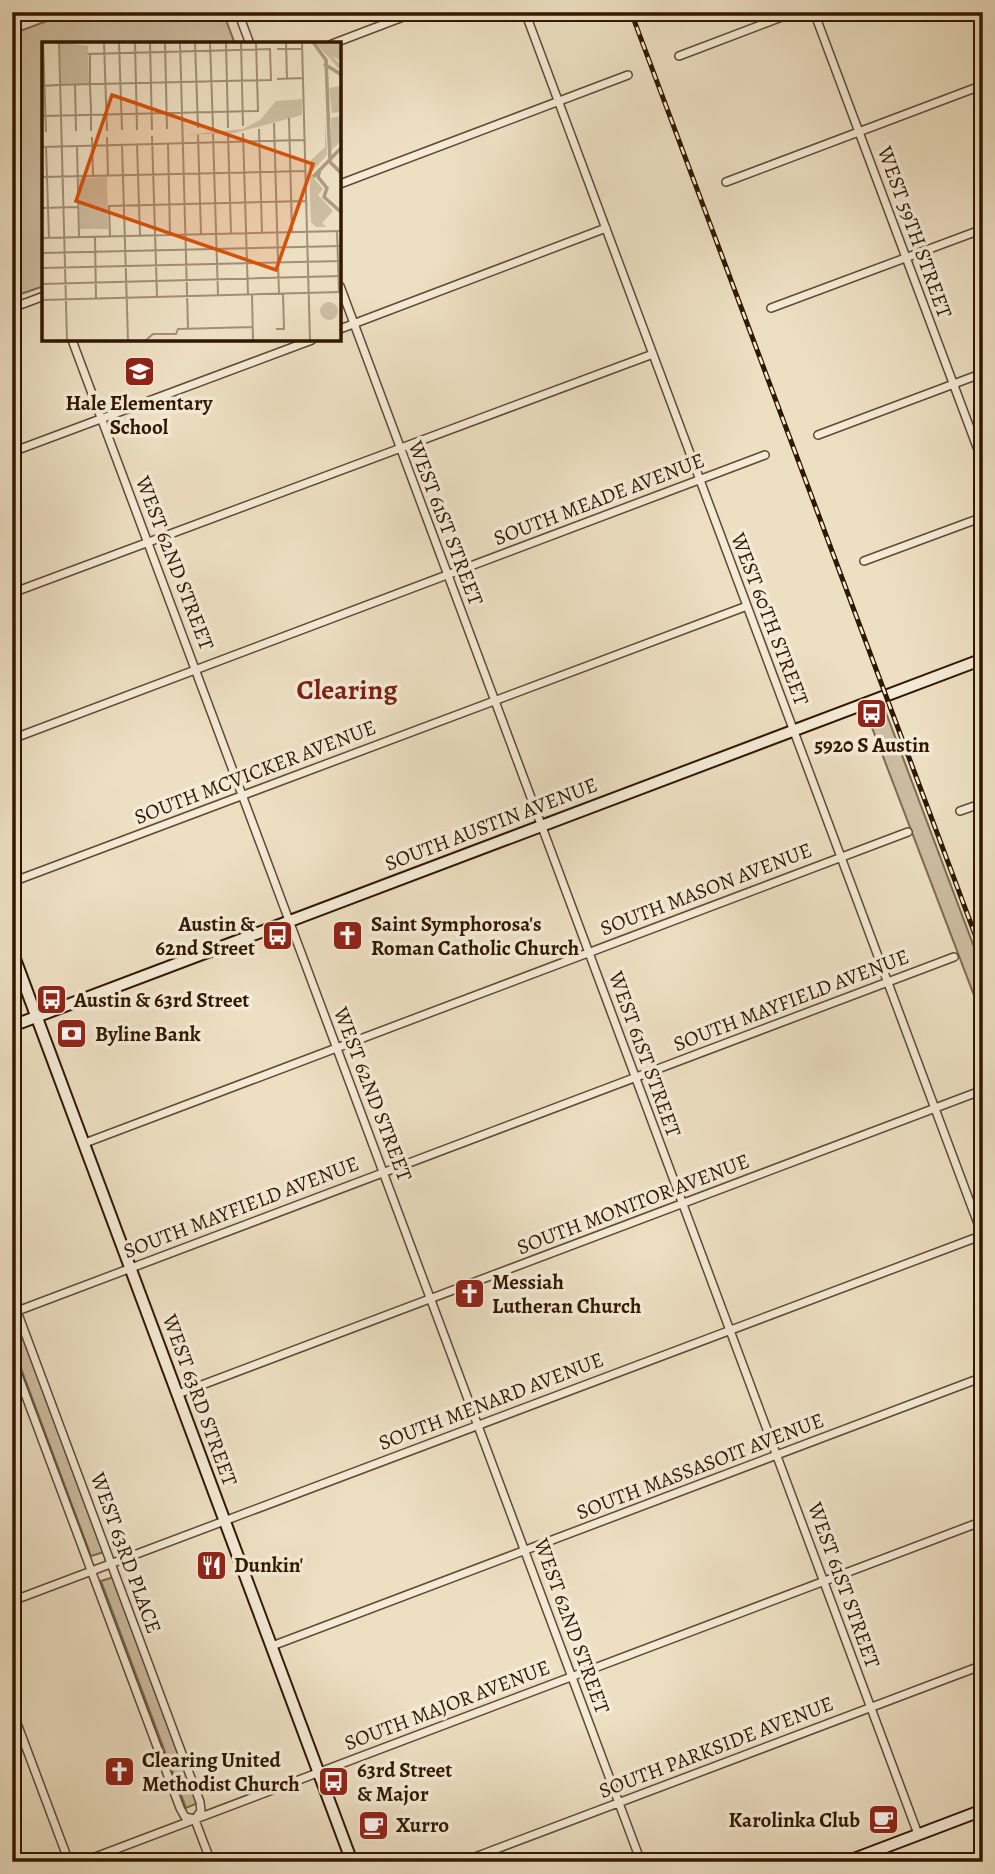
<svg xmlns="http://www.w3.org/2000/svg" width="995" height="1874" viewBox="0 0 995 1874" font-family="Alegreya,serif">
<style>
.green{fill:#cdbda1;stroke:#806a50;stroke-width:2}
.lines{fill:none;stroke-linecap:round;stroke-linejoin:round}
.street-casing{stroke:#614930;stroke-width:10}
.secondary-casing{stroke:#321700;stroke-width:14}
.street{stroke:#f3ead7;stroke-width:7}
.secondary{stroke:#f3ead7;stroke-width:10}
.rail-casing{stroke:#321700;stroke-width:5}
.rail{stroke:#f3ead7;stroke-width:2.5;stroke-dasharray:8;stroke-linecap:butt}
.labels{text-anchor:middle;stroke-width:7;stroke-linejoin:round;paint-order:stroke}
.street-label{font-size:21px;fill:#321700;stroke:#f3ead7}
.poi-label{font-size:21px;font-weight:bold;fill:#321700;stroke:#f3ead7;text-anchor:start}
.district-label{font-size:28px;font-weight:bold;fill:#7a1f14;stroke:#f3ead7}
.inset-river{fill:none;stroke:#ad9b80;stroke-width:3.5}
.inset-road{fill:none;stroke:#a28f74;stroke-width:2}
.view{fill:#d6520b;fill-opacity:0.15;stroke:#d6520b;stroke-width:3.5}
.inset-edge{fill:none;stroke:#321700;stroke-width:3.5}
</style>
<rect width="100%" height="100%" fill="#eddfc2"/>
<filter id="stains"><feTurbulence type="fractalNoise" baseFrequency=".00286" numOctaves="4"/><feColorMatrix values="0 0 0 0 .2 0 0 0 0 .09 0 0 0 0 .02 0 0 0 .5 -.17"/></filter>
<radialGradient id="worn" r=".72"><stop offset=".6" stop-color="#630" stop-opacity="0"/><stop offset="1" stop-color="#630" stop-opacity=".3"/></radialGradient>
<path class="green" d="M71 12H223L235 44H44V286L12 297V34Z
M885 710 983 971V1019L868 717Z
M19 1325 104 1552 91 1556 12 1344V1327Z
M114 1577 198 1803 186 1808 101 1581Z"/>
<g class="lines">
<defs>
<path id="street" d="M238 12 250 44
M525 12 983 1237
M814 12 983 463
M12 20 34 12
M332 44 416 12
M679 56 795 12
M726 182 983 85
M340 184 628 75
M340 286 918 1834
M12 308 44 296
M771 308 983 229
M340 329 606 228
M72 340 641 1862
M818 435 983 373
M12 452 312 340
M864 561 983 517
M12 593 653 354
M12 739 765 455
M960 811 983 803
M12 882 747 606
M85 1143 908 832
M12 1298 200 1802 201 1811 195 1819
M12 1313 954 957
M12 1359 180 1808 185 1817 194 1819
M178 1394 983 1090
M12 1601 983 1235
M272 1646 983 1377
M12 1710 69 1862
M195 1820 211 1862
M82 1862 983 1521
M462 1862 983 1665"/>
<path id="secondary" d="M12 951 352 1862
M12 1026 983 659
M846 1862 983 1810"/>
</defs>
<use href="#street" class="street-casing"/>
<use href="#secondary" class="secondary-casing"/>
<use href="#street" class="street"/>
<use href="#secondary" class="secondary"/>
<defs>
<path id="rail" d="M631 12 983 956"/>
</defs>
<use href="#rail" class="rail-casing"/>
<use href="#rail" class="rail"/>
</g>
<defs>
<symbol id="school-square" viewBox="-11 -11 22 22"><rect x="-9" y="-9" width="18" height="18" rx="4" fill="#8f2418" stroke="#f3ead7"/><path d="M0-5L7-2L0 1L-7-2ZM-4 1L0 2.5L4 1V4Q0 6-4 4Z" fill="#fff"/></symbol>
<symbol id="bus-square" viewBox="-11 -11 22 22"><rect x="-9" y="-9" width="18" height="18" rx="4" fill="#8f2418" stroke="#f3ead7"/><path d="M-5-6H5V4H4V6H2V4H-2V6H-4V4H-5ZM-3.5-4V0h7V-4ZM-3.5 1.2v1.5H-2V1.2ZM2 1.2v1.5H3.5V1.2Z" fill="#fff"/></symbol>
<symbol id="church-square" viewBox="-11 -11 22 22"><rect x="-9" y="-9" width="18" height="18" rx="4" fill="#8f2418" stroke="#f3ead7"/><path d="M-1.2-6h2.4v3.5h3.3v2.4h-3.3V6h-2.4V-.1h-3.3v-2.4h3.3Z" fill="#fff"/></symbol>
<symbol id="bank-square" viewBox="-11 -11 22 22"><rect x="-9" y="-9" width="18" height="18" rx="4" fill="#8f2418" stroke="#f3ead7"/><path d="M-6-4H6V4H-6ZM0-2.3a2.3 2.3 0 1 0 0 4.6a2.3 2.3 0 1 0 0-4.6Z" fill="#fff"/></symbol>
<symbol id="restaurant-square" viewBox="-11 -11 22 22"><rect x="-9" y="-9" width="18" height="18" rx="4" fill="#8f2418" stroke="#f3ead7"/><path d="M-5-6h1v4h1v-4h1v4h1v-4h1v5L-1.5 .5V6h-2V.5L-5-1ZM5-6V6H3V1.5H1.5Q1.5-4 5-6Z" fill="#fff"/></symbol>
<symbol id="cafe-square" viewBox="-11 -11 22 22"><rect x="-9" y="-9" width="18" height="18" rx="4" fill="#8f2418" stroke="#f3ead7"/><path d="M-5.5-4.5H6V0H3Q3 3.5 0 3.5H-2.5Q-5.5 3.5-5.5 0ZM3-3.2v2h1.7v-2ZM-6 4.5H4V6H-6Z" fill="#fff"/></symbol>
</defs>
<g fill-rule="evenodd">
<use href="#school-square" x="122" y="354" width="35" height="35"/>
<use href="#bus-square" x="854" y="696" width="35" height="35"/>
<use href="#bus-square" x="260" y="918" width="35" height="35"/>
<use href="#church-square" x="330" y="918" width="35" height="35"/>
<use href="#bus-square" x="34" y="982" width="35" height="35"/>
<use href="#bank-square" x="54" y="1016" width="35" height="35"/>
<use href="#church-square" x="452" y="1276" width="35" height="35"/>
<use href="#restaurant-square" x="194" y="1548" width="35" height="35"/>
<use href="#church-square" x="102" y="1754" width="35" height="35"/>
<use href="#bus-square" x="316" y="1764" width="35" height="35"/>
<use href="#cafe-square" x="866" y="1802" width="35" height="35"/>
<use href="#cafe-square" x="356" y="1808" width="35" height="35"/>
</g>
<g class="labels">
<g class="street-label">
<text transform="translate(915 232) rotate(70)" y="7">WEST 59TH STREET</text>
<text transform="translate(599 499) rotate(-21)" y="7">SOUTH MEADE AVENUE</text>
<text transform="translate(446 523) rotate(69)" y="7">WEST 61ST STREET</text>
<text transform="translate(175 563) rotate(69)" y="7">WEST 62ND STREET</text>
<text transform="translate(770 619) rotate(69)" y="7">WEST 60TH STREET</text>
<text transform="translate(255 772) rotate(-21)" y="7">SOUTH MCVICKER AVENUE</text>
<text transform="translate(491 824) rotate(-21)" y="7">SOUTH AUSTIN AVENUE</text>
<text transform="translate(706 889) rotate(-21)" y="7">SOUTH MASON AVENUE</text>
<text transform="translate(791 1000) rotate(-21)" y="7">SOUTH MAYFIELD AVENUE</text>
<text transform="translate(645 1054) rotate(70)" y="7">WEST 61ST STREET</text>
<text transform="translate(373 1094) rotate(69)" y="7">WEST 62ND STREET</text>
<text transform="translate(633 1204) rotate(-21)" y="7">SOUTH MONITOR AVENUE</text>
<text transform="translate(241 1207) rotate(-21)" y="7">SOUTH MAYFIELD AVENUE</text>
<text transform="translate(200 1400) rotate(70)" y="7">WEST 63RD STREET</text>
<text transform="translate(491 1401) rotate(-21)" y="7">SOUTH MENARD AVENUE</text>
<text transform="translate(700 1466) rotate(-21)" y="7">SOUTH MASSASOIT AVENUE</text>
<text transform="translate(126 1553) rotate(70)" y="7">WEST 63RD PLACE</text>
<text transform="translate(844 1585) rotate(70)" y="7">WEST 61ST STREET</text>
<text transform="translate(572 1626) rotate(70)" y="7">WEST 62ND STREET</text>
<text transform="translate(447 1705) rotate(-21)" y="7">SOUTH MAJOR AVENUE</text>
<text transform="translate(716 1747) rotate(-21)" y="7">SOUTH PARKSIDE AVENUE</text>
</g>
<g class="poi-label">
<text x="139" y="410" text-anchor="middle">Hale Elementary<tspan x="139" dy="24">School</tspan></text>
<text x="872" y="752" text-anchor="middle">5920 S Austin</text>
<text x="255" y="931" text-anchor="end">Austin &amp;<tspan x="255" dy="24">62nd Street</tspan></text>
<text x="371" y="931">Saint Symphorosa's<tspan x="371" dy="24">Roman Catholic Church</tspan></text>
<text x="74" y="1007">Austin &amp; 63rd Street</text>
<text x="95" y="1041">Byline Bank</text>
<text x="492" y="1289">Messiah<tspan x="492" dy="24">Lutheran Church</tspan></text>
<text x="234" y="1572">Dunkin'</text>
<text x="142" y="1767">Clearing United<tspan x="142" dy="24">Methodist Church</tspan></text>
<text x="357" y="1777">63rd Street<tspan x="357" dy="24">&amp; Major</tspan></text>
<text x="860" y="1827" text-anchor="end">Karolinka Club</text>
<text x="396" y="1832">Xurro</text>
</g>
<g class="district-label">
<text x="347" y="699">Clearing</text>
</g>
</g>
<g transform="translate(42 42)">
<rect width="299" height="299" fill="#eddfc2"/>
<path d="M18 0 46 4 47 41 19 42ZM273 0H299V19L290 14 299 23 297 27ZM299 44V70L290 71 287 46ZM260 57V73L193 91 142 93 201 87 218 78 234 59ZM299 74V99L289 109V76ZM283 75 285 113 268 132 281 147 276 153 291 169 280 181 284 185H274L269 180 267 120 283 105ZM65 135 66 187H38L37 136ZM278 269a9 9 0 1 1 18 0a9 9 0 1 1-18 0Z" fill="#cdbda1"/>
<path class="inset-river" d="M271 0 284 18 288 120 300 132M282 22 300 33M278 127 276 135 285 146 282 155 300 171M271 135 300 105"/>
<path class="inset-road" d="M1 0 4 90M17 0 25 299M62 0 65 89M77 0 80 88M93 0 95 88M108 0 110 88M123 0 125 87M138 0 146 286M153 0 156 86M168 0 171 86M184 0 186 86M199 0 201 84M244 0 245 37M260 0 265 190M235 7H260M235 37 261 36M33 43 34 89M0 44 16 43 47 42H56L229 38 228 7 47 12 48 13V44L49 66V89M0 74 216 69 214 0M247 76 250 190M232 81 237 252M217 87 220 191M201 91 206 253M171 92 176 253M186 92 189 191M156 93 159 192M110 94 115 255M50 95 51 134M65 95 66 134M95 102 98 194M126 102 128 193M80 103 86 299M35 104 37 195M0 105 263 98M4 105 7 196M0 135 264 129M0 166 36 165M295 189 297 250M265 190 268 299M53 195 54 256M68 195 67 164 264 159M0 196 300 189M0 211 300 204M0 226 300 219M0 242 300 234M210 253 211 299M0 258 300 250M234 287H242L241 252M103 299 111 292H134L136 287 211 285"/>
<path class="view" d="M70 53 271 122 234 228 34 159Z"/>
<rect width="299" height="299" class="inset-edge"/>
</g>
<rect width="995" height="1874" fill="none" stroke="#eddfc2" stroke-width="42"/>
<rect x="14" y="14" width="967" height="1846" fill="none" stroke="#321700" stroke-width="3.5"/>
<rect x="21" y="21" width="953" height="1832" fill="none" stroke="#321700" stroke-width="2"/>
<rect width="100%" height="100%" filter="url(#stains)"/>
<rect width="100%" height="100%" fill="url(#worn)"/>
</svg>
